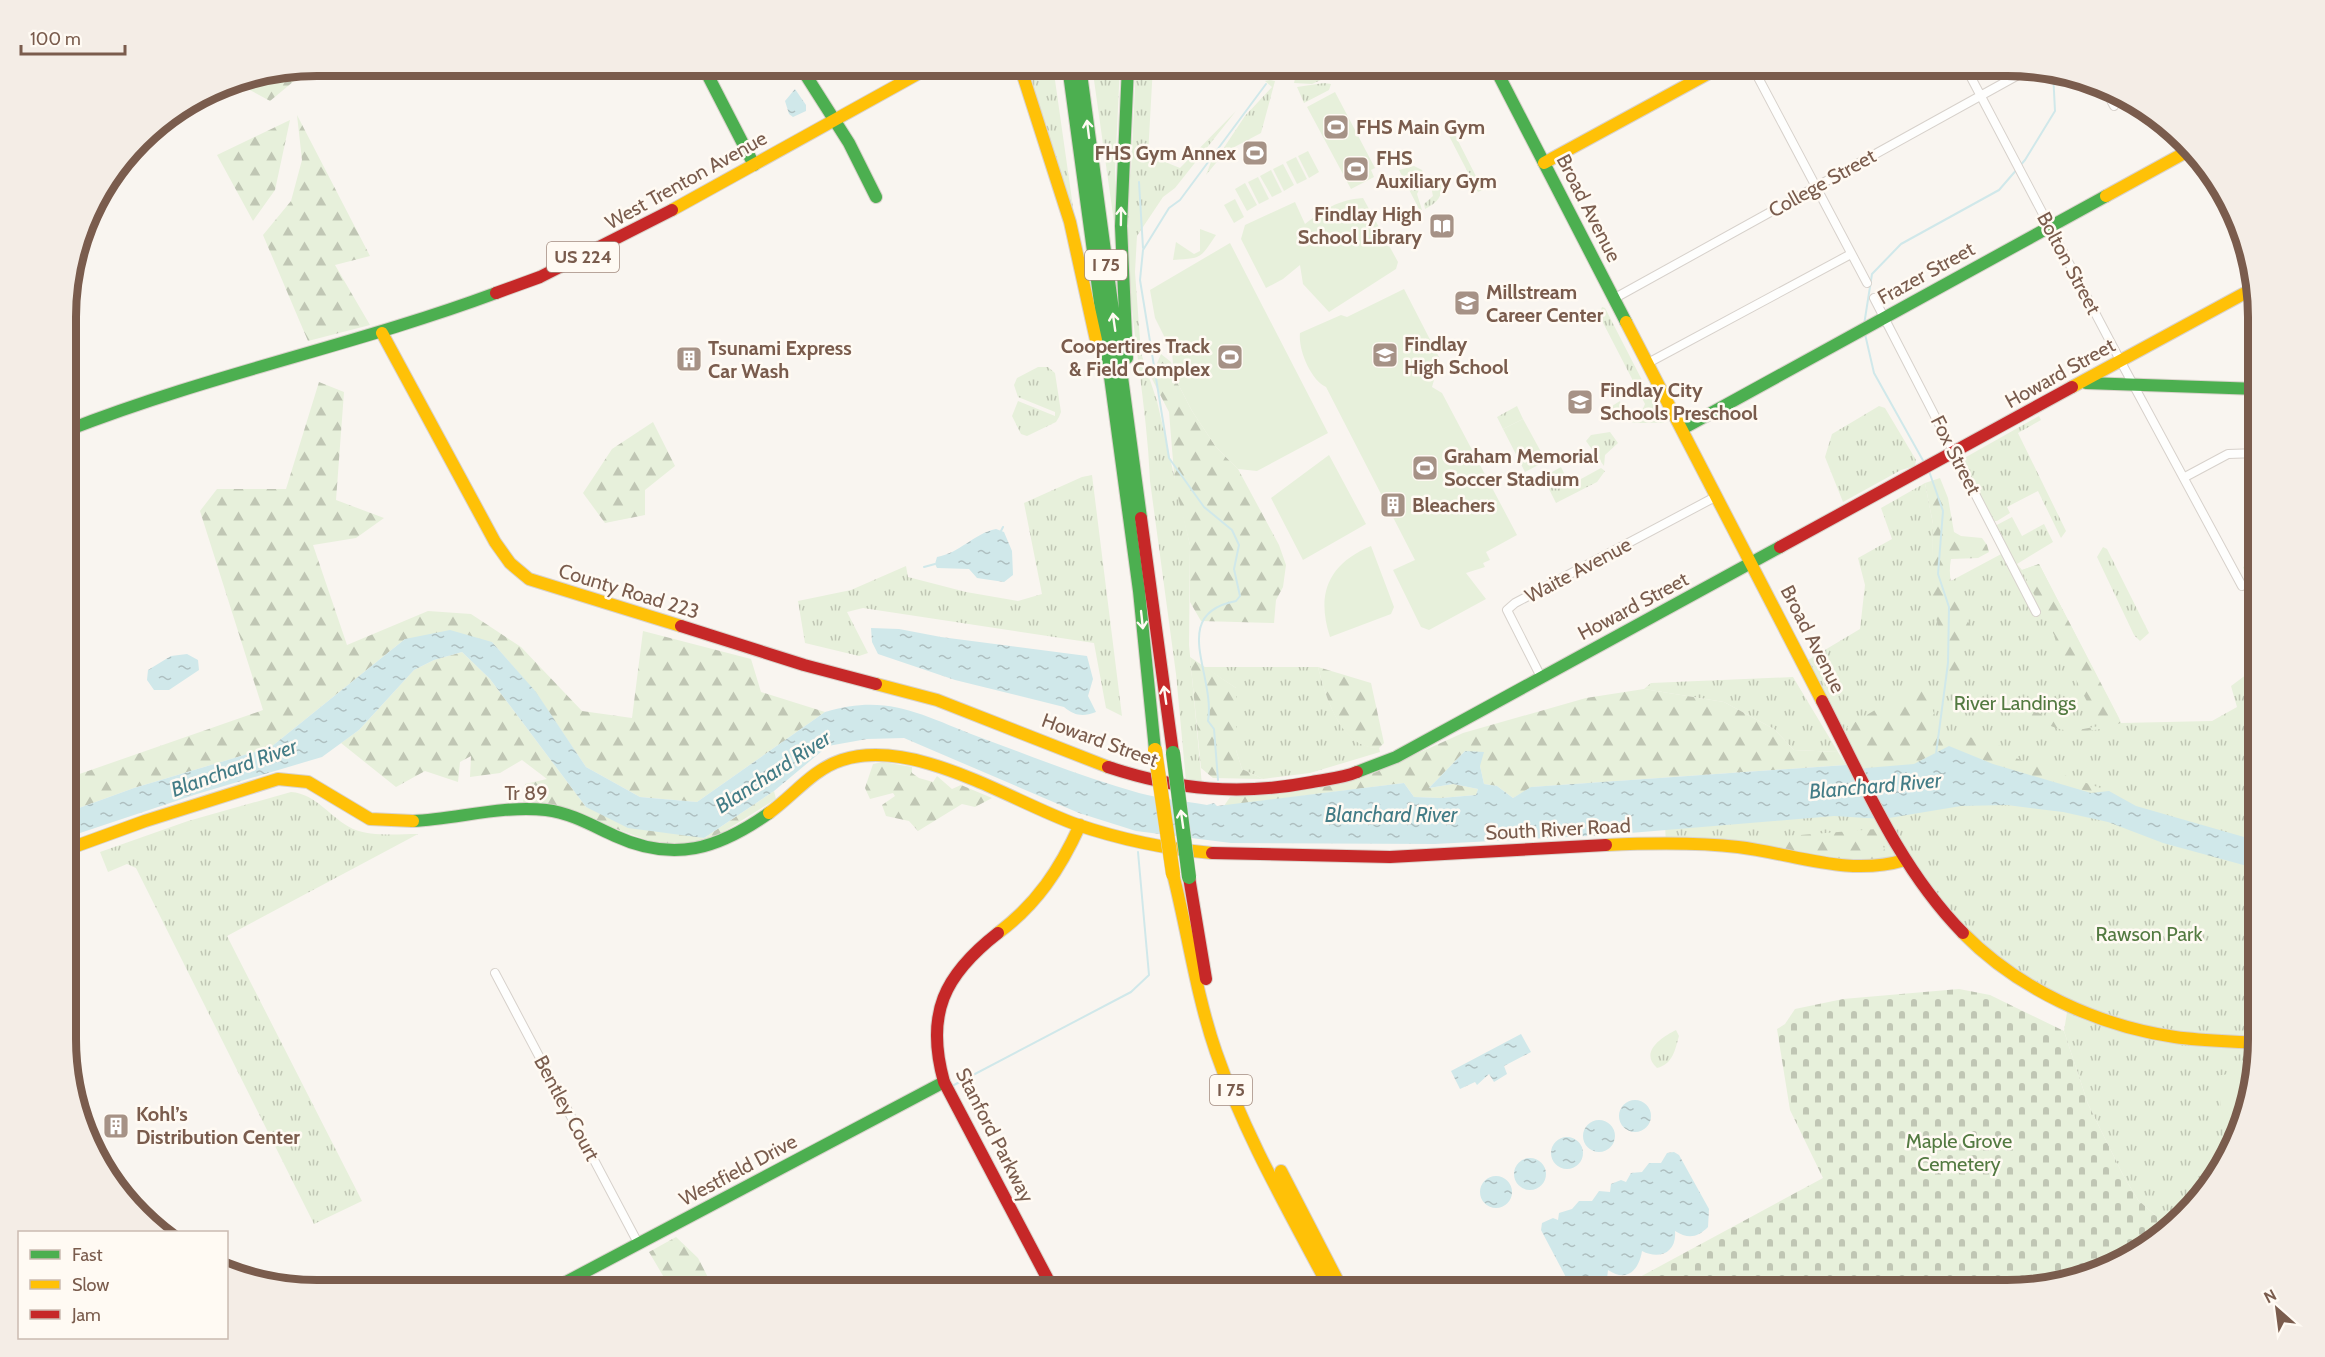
<svg xmlns="http://www.w3.org/2000/svg" width="2325" height="1357" viewBox="0 0 2325 1357" font-family="Cabin,sans-serif">
<style>
.grass{fill:url(#grass-tufts)}
.forest{fill:url(#forest-firs)}
.cemetery{fill:url(#cemetery-stones)}
.garden{fill:#e7f0db}
.water{fill:url(#water-ripples)}
.lines{fill:none;stroke-linecap:round;stroke-linejoin:round}
.stream{stroke:#d0e8ea;stroke-width:2}
.street-casing{stroke:#d7d1cb;stroke-width:10}
.fast-casing{stroke:#d9d2cb;stroke-width:14}
.slow-casing{stroke:#d9d2cb;stroke-width:14}
.jam-casing{stroke:#d9d2cb;stroke-width:14}
.street{stroke:#fefefd;stroke-width:8}
.fast{stroke:#4caf50;stroke-width:12}
.slow{stroke:#ffc107;stroke-width:12}
.jam{stroke:#c62828;stroke-width:12}
.fast-bridge-casing{stroke:#dad1cc;stroke-width:15;stroke-linecap:butt}
.slow-bridge-casing{stroke:#dad1cc;stroke-width:15;stroke-linecap:butt}
.fast-bridge{stroke:#4caf50;stroke-width:14}
.slow-bridge{stroke:#ffc107;stroke-width:14}
.oneway{stroke:#fffaf3}
.labels{text-anchor:middle;stroke-width:5;stroke-linejoin:round;paint-order:stroke}
.shield{fill:#fffaf3;stroke:#a28b7f;stroke-width:1.5}
.shield-label{font-size:18px;font-weight:bold;fill:#7a5c4d}
.poi-label{font-size:20px;font-weight:bold;fill:#7a5c4d;stroke:#fffaf3;text-anchor:start}
.street-label{font-size:20px;fill:#7a5c4d;stroke:#fffaf3}
.park-label{font-size:20px;fill:#537a41;stroke:#fffaf3}
.water-label{font-size:21px;font-style:italic;fill:#437c86;stroke:#fffaf3}
.rim{fill:none;stroke:#7a5c4d;stroke-width:8}
</style>
<defs>
<pattern id="grass-tufts" width="24" height="20" patternUnits="userSpaceOnUse" patternTransform="scale(1.5)"><rect width="24" height="20" fill="#e7f0db"/><path d="M3 7l-1-3M5 7V3M7 7l1-3M15 17l-1-3M17 17v-4M19 17l1-3" fill="none" stroke="#c0c6b4"/></pattern>
<pattern id="forest-firs" width="22" height="20" patternUnits="userSpaceOnUse" patternTransform="scale(1.5)"><rect width="22" height="20" fill="#e7f0db"/><path d="M5 1l3.5 6h-7zM16 11l3.5 6h-7z" fill="#c0c6b4"/></pattern>
<pattern id="cemetery-stones" width="16" height="16" patternUnits="userSpaceOnUse" patternTransform="scale(1.5)"><rect width="16" height="16" fill="#e7f0db"/><path d="M2 7V4a2 2 0 0 1 4 0v3zM10 15v-3a2 2 0 0 1 4 0v3z" fill="#c0c6b4"/></pattern>
<pattern id="water-ripples" width="26" height="14" patternUnits="userSpaceOnUse" patternTransform="scale(1.5)"><rect width="26" height="14" fill="#d0e8ea"/><path d="M2 4q2-2 4 0t4 0M15 11q2-2 4 0t4 0" fill="none" stroke="#aebfc0"/></pattern>
</defs>
<rect width="100%" height="100%" fill="#f9f5f0"/>
<path class="grass" d="M1026 66H1053L1074 214Z
M1092 66H1120L1115 170 1118 229H1115Z
M1136 66H1153L1148 155 1180 168 1236 111 1175 188 1163 197 1137 236 1135 272 1141 353 1157 401 1190 545 1189 645 1202 785 1186 781 1176 674 1150 481C1147 402 1129 323 1128 244 1127 219 1125 194 1131 171Z
M1298 66H1305L1311 80 1323 74 1325 78 1312 84 1294 83Z
M1270 80 1275 81 1261 133 1225 152 1206 175 1211 162 1217 158 1245 116 1272 87 1265 81Z
M1324 83 1331 84 1329 90 1304 103 1297 87Z
M1452 129 1483 190 1478 192 1447 132Z
M1414 166 1422 170 1425 177 1417 194 1422 210 1420 211 1399 170Z
M1435 180 1441 185C1443 198 1435 204 1425 209L1424 204 1433 196 1430 182Z
M1602 307 1605 308 1664 423C1641 422 1623 428 1612 406L1620 401 1622 411 1632 418 1641 413 1645 404 1599 315Z
M1038 367H1048L1055 373 1061 412 1059 417 1056 422 1027 436 1021 434 1012 416 1018 401 1055 416V412L1018 397 1014 385 1017 378Z
M1517 406 1523 419 1503 429 1497 417Z
M1879 406 1885 408 1916 460 1915 466 1901 470 1843 502 1825 457 1832 434Z
M2039 416 2041 420 2018 433 2066 531 2061 538 2038 491 2007 507 2010 513 1997 521H1990L1959 461Z
M1610 432 1618 443 1605 455 1604 466 1586 441 1591 435Z
M1561 467 1570 485 1601 468 1605 471 1597 482 1556 503 1543 477Z
M1092 475 1122 716 1106 708 1094 643 863 608 847 612 868 653 859 656 805 643 798 601 851 590 906 566 908 577 966 592 1018 601 1042 594 1024 503 1082 477Z
M1925 483 1933 524 1932 591 2005 552 1993 527 2012 517 2022 536 2044 524 2053 542 2017 564 2022 570 2039 564 2121 723 2212 721 2237 707 2231 686 2258 666V1056L2225 1165 2186 1217 2171 1229 2138 1200 2123 1175 2088 1104 2064 1031 2068 1006 1955 927 1905 860 1885 868 1741 847 1666 845 1664 804 1871 786 1803 663 1860 629 1865 585 1858 558 1892 539 1881 508Z
M2103 547 2107 549 2149 633 2140 641 2134 635 2097 557Z
M1204 667H1318C1326 698 1341 748 1379 748L1380 752 1310 773 1263 779 1242 769 1236 750V688Z
M1793 677 1838 752 1794 750 1774 729 1724 702 1644 689 1651 683Z
M291 792C317 794 330 818 353 829 372 837 398 834 418 834L227 936 362 1201 314 1224 136 868 127 864 108 872 100 852 188 821Z
M1676 1030 1679 1036C1675 1050 1673 1064 1657 1068 1639 1052 1662 1037 1676 1030Z"/>
<path class="forest" d="M292 71 294 81 270 101 248 89 242 81Z
M297 115 370 256 335 265 370 325 308 341 263 235 291 201 302 160Z
M290 120 275 190 253 221 217 155Z
M1161 354 1171 362 1174 376 1192 411 1216 447 1238 469 1279 545 1286 565 1283 587 1276 600 1274 623 1201 621 1190 602V545L1175 485 1169 412 1151 377Z
M319 382 344 392 336 500 384 518 356 538 313 545 347 645 428 611 471 614 521 647 582 711 632 718 643 631 751 659 761 692 825 712 697 802 640 797 586 767 536 693 492 642 405 639 271 747 134 788 68 812V778L263 710 200 511 217 489H286Z
M653 422 675 466 645 490V515L605 523 583 493 612 449Z
M1940 478 1948 498 1954 532 1961 536 1982 538 1987 545 1989 552 1978 558 1951 559C1946 584 1958 607 1972 628L1960 641 1971 676 1949 684 1931 591 1933 524 1925 483Z
M2258 561V580L2250 586 2243 567Z
M2039 564 2119 718 2121 723C2067 741 2055 728 2006 705L2012 695 2027 708 2078 730 2099 726 2022 570Z
M462 652 490 679 586 807 704 838 774 791 776 799 720 834 700 843 658 844 545 803 523 804 525 784 547 779 522 760 500 773 470 777 471 756 460 762 458 782 425 771 396 787 341 743 359 730 414 670 434 660Z
M1190 657 1236 688V750L1242 769 1263 779 1213 778 1201 768Z
M1318 667 1371 683 1384 743 1379 748C1341 749 1326 698 1318 667Z
M1924 688 1941 731 1997 743 2007 755 2109 791C2070 796 1988 762 1949 746L1914 764 1866 768 1847 727 1875 710Z
M1644 689 1724 702 1774 729 1794 750 1838 752 1846 765 1532 787 1513 798 1497 786 1484 784 1480 766 1465 751 1429 788 1453 784 1478 789 1476 795 1441 798 1414 797 1404 783 1224 806 1230 797 1295 791 1367 776 1463 733 1586 698Z
M883 762 912 767V773L919 778 933 782 937 776 952 789 961 785 992 798 975 807 962 804 918 831 909 821 886 816 882 805 895 796 893 793 870 799 865 788 873 764Z
M1876 829 1886 853 1881 862H1861L1760 845 1761 838Z
M676 1237 698 1258 715 1291H672L649 1252Z"/>
<path class="cemetery" d="M1959 989 1990 995 2064 1031 2088 1104 2123 1175 2138 1200 2171 1229 2134 1257 2024 1290 1614 1291 1823 1178 1790 1110 1777 1029 1785 1024 1795 1009 1843 999Z"/>
<path class="garden" d="M1335 92 1375 168 1371 170 1374 177 1351 189 1307 107Z
M1308 151 1319 172 1309 178 1298 156Z
M1296 157 1307 179 1297 184 1286 162Z
M1283 164 1294 185 1284 191 1273 169Z
M1271 170 1282 192 1272 197 1260 176Z
M1258 177 1269 199 1259 204 1248 182Z
M1245 183 1257 205 1247 211 1235 189Z
M1363 198 1398 262 1396 269 1329 312 1303 284 1300 265 1283 279 1266 288 1241 239 1245 225 1295 202 1305 224C1324 209 1338 200 1363 198Z
M1235 199 1244 217 1234 223 1224 205Z
M1200 229 1216 235C1200 259 1202 258 1173 260L1176 242 1194 254 1200 251Z
M1230 243 1328 433 1257 471 1238 469 1216 447 1192 411 1174 376 1172 352 1155 318 1150 290Z
M1404 289 1440 359 1432 387 1442 393 1517 535 1486 552 1490 560 1483 563 1485 567 1466 573 1486 599 1429 630 1421 627 1393 570 1415 560 1326 387C1311 380 1298 350 1300 333L1341 315 1347 317Z
M1523 419 1546 461 1525 472 1503 429Z
M1329 455 1366 524 1303 560 1271 498Z
M1371 546 1394 607 1391 614 1330 637C1316 594 1328 564 1371 546Z
M2254 1070 2229 1153 2216 1076Z"/>
<path class="water" d="M795 89 806 105V111L793 117 789 114 785 101Z
M996 529 1004 532 1012 551 1013 575 1004 582 977 578 969 569 937 568 935 564 937 557C960 553 973 534 996 529Z
M871 628 899 629 941 637 1087 656 1093 679 1088 696 1096 712C1083 717 1075 716 1064 707L955 680 878 654 872 642Z
M450 630 492 642 536 692 586 767 640 797 697 802 825 712C888 693 921 715 979 737 1031 756 1085 778 1139 793 1161 799 1184 801 1207 805L1214 803 1217 806 1404 783 1414 797 1441 798 1476 795 1478 789 1453 784 1429 788 1465 751 1484 752 1480 766 1484 784 1497 786 1513 798 1531 787 1846 765 1859 771 1866 768 1914 764 1949 746 1993 764 2091 793 2109 791 2136 806 2258 841V869L2163 843 2108 822 2063 812 2007 805 1961 806 1883 819 1834 816 1606 835 1435 844 1231 843 1136 831 1079 813 904 738 867 739 828 746 774 791 704 838 628 828 586 807 490 679 462 652 434 660 414 670 359 730 322 757 197 794 68 837V812L134 788 271 747 405 639Z
M187 654 198 660 199 670 169 690H154L147 680 148 670 171 656Z
M1521 1034 1531 1052 1504 1066 1507 1074 1494 1082 1489 1074 1477 1085 1475 1082 1460 1089 1451 1071Z
M1619 1116a16 16 0 1 1 32 0a16 16 0 1 1-32 0Z
M1583 1136a16 16 0 1 1 32 0a16 16 0 1 1-32 0Z
M1551 1153a16 16 0 1 1 32 0a16 16 0 1 1-32 0Z
M1674 1152 1679 1155 1709 1209 1708 1227C1697 1238 1688 1239 1675 1231 1677 1253 1659 1260 1642 1251 1639 1270 1627 1283 1608 1270L1607 1279 1601 1289 1576 1291 1569 1283 1541 1230 1542 1223 1553 1218 1558 1220 1559 1213 1572 1209 1579 1201H1592L1599 1191 1610 1192 1611 1184 1621 1180 1626 1182 1631 1173 1642 1172 1649 1163H1661L1667 1153Z
M1514 1174a16 16 0 1 1 32 0a16 16 0 1 1-32 0Z
M1480 1192a16 16 0 1 1 32 0a16 16 0 1 1-32 0Z"/>
<g class="lines">
<path class="stream" d="M1139 182 1143 248
M1864 325 1872 274 1901 244 1999 190 2025 160 2055 111 2053 72
M1865 334 1874 373 1925 464
M1929 471 1943 511 1938 574 1949 607 1948 663 1936 754
M1001 531 1003 527
M924 567 935 564
M1218 780 1214 729 1208 721C1216 675 1168 614 1236 601L1240 596 1234 569 1239 545 1232 530 1204 507 1169 458 1140 280 1143 250 1169 208 1180 200 1266 84
M954 1085 1131 992 1149 975 1138 852"/>
<defs>
<path id="street" d="M1752 66 1867 283
M1965 66 2121 362 2242 586
M2104 87 2114 106
M1615 298 2029 69
M1874 298 2036 612
M1648 363 1851 254
M2185 477 2228 454 2258 453
M1541 677 1507 610 1515 603 1717 496
M495 973 638 1243"/>
<path id="fast" d="M703 66 754 165
M800 66 849 143 876 197
M1068 66 1139 591 1155 750
M1080 66 1141 518
M1494 66 1626 322
M1127 358 1121 226 1128 66
M2086 383 2258 389
M1682 429 2106 196
M68 430C208 375 356 345 496 293
M1357 772 1396 757 1780 547
M413 821C457 819 502 805 546 810 571 813 593 826 615 836 674 863 718 849 769 813
M549 1291 944 1082"/>
<path id="slow" d="M1020 66 1070 222 1096 340
M1544 163 1722 66
M2106 196 2188 151
M672 210 932 66
M1626 322 1822 701
M382 333 495 542 510 563 529 579 681 626
M2072 387 2256 287
M876 684 937 700 1108 767
M769 813C793 796 813 769 842 760 914 737 1009 800 1075 824 1119 839 1166 849 1212 853
M1606 845C1650 843 1695 842 1738 847 1796 854 1847 877 1905 860
M68 849 145 821 278 779 308 782 370 819 413 821
M1173 874C1188 933 1196 994 1216 1052 1245 1136 1290 1213 1331 1291
M998 933C1037 904 1060 869 1080 825
M1963 933C2018 989 2098 1026 2175 1037 2203 1041 2230 1041 2258 1043
M1281 1171 1343 1291"/>
<path id="jam" d="M642 68 646 66
M496 293 540 277 672 210
M1141 518 1173 753
M1780 547 2072 387
M681 626 804 665 876 684
M1822 701C1863 781 1899 868 1963 933
M1108 767C1178 790 1239 796 1312 782 1327 779 1343 778 1357 772
M1212 853 1390 857 1606 845
M1189 877 1206 979
M998 933C944 975 925 1014 944 1082L1054 1291"/>
</defs>
<use href="#street" class="street-casing"/>
<use href="#fast" class="fast-casing"/>
<use href="#slow" class="slow-casing"/>
<use href="#jam" class="jam-casing"/>
<use href="#street" class="street"/>
<use href="#fast" class="fast"/>
<use href="#slow" class="slow"/>
<use href="#jam" class="jam"/>
<defs>
<path id="fast-bridge" d="M1173 753 1189 877"/>
<path id="slow-bridge" d="M1155 750 1173 874"/>
</defs>
<use href="#fast-bridge" class="fast-bridge-casing"/>
<use href="#slow-bridge" class="slow-bridge-casing"/>
<use href="#fast-bridge" class="fast-bridge"/>
<use href="#slow-bridge" class="slow-bridge"/>
</g>
<defs><path id="oneway-shaft" d="M-6 0H5M1.5-3L5.5 0L1.5 3" fill="none" stroke-width="1.6" stroke-linecap="round" stroke-linejoin="round" transform="scale(1.5)"/></defs>
<g class="oneway">
<use href="#oneway-shaft" transform="translate(1088 129) rotate(-97)"/>
<use href="#oneway-shaft" transform="translate(1121 216) rotate(-89)"/>
<use href="#oneway-shaft" transform="translate(1114 322) rotate(-98)"/>
<use href="#oneway-shaft" transform="translate(1142 620) rotate(84)"/>
<use href="#oneway-shaft" transform="translate(1165 695) rotate(-98)"/>
<use href="#oneway-shaft" transform="translate(1182 819) rotate(-98)"/>
</g>
<defs>
<symbol id="stadium-square" viewBox="-11 -11 22 22"><rect x="-9" y="-9" width="18" height="18" rx="4" fill="#a69286" stroke="#fffaf3"/><path d="M0-5a6.5 5 0 1 0 0 10a6.5 5 0 1 0 0-10ZM-3.5-1.8h7v3.6h-7Z" fill="#fff"/></symbol>
<symbol id="library-square" viewBox="-11 -11 22 22"><rect x="-9" y="-9" width="18" height="18" rx="4" fill="#a69286" stroke="#fffaf3"/><path d="M-6-4Q-3-5.5-.7-3.5V5Q-3 3-6 4ZM6-4Q3-5.5 .7-3.5V5Q3 3 6 4Z" fill="#fff"/></symbol>
<symbol id="school-square" viewBox="-11 -11 22 22"><rect x="-9" y="-9" width="18" height="18" rx="4" fill="#a69286" stroke="#fffaf3"/><path d="M0-5L7-2L0 1L-7-2ZM-4 1L0 2.5L4 1V4Q0 6-4 4Z" fill="#fff"/></symbol>
<symbol id="building-square" viewBox="-11 -11 22 22"><rect x="-9" y="-9" width="18" height="18" rx="4" fill="#a69286" stroke="#fffaf3"/><path d="M-4-6H4V6H1V3H-1V6H-4ZM-2.5-4.3h1.7v1.8h-1.7ZM.8-4.3h1.7v1.8H.8ZM-2.5-1h1.7V.8h-1.7ZM.8-1h1.7V.8H.8Z" fill="#fff"/></symbol>
</defs>
<g fill-rule="evenodd">
<use href="#stadium-square" x="1321" y="112" width="30" height="30"/>
<use href="#stadium-square" x="1240" y="138" width="30" height="30"/>
<use href="#stadium-square" x="1341" y="154" width="30" height="30"/>
<use href="#library-square" x="1427" y="211" width="30" height="30"/>
<use href="#school-square" x="1452" y="288" width="30" height="30"/>
<use href="#school-square" x="1370" y="340" width="30" height="30"/>
<use href="#stadium-square" x="1215" y="342" width="30" height="30"/>
<use href="#building-square" x="674" y="344" width="30" height="30"/>
<use href="#school-square" x="1565" y="387" width="30" height="30"/>
<use href="#stadium-square" x="1410" y="453" width="30" height="30"/>
<use href="#building-square" x="1378" y="490" width="30" height="30"/>
<use href="#building-square" x="101" y="1111" width="30" height="30"/>
</g>
<g class="labels">
<g class="shield">
<rect x="547" y="242" width="72" height="30" rx="4.5"/>
<rect x="1085" y="250" width="42" height="30" rx="4.5"/>
<rect x="1210" y="1075" width="42" height="30" rx="4.5"/>
</g>
<g class="shield-label">
<text x="583" y="263">US 224</text>
<text x="1106" y="271">I 75</text>
<text x="1231" y="1096">I 75</text>
</g>
<g class="poi-label">
<text x="1356" y="134">FHS Main Gym</text>
<text x="1236" y="160" text-anchor="end">FHS Gym Annex</text>
<text x="1376" y="165">FHS<tspan x="1376" dy="23">Auxiliary Gym</tspan></text>
<text x="1422" y="221" text-anchor="end">Findlay High<tspan x="1422" dy="23">School Library</tspan></text>
<text x="1486" y="299">Millstream<tspan x="1486" dy="23">Career Center</tspan></text>
<text x="1404" y="351">Findlay<tspan x="1404" dy="23">High School</tspan></text>
<text x="1210" y="353" text-anchor="end">Coopertires Track<tspan x="1210" dy="23">&amp; Field Complex</tspan></text>
<text x="708" y="355">Tsunami Express<tspan x="708" dy="23">Car Wash</tspan></text>
<text x="1600" y="397">Findlay City<tspan x="1600" dy="23">Schools Preschool</tspan></text>
<text x="1444" y="463">Graham Memorial<tspan x="1444" dy="23">Soccer Stadium</tspan></text>
<text x="1412" y="512">Bleachers</text>
<text x="136" y="1121">Kohl’s<tspan x="136" dy="23">Distribution Center</tspan></text>
</g>
<g class="street-label">
<text transform="translate(686 180) rotate(-29)" y="7">West Trenton Avenue</text>
<text transform="translate(1822 183) rotate(-29)" y="7">College Street</text>
<text transform="translate(1589 208) rotate(63)" y="7">Broad Avenue</text>
<text transform="translate(2069 263) rotate(62)" y="7">Bolton Street</text>
<text transform="translate(1926 273) rotate(-29)" y="7">Frazer Street</text>
<text transform="translate(2060 373) rotate(-29)" y="7">Howard Street</text>
<text transform="translate(1956 455) rotate(63)" y="7">Fox Street</text>
<text transform="translate(1578 570) rotate(-28)" y="7">Waite Avenue</text>
<text transform="translate(629 591) rotate(17)" y="7">County Road 223</text>
<text transform="translate(1633 606) rotate(-28)" y="7">Howard Street</text>
<text transform="translate(1813 639) rotate(63)" y="7">Broad Avenue</text>
<text transform="translate(1100 740) rotate(20)" y="7">Howard Street</text>
<text x="526" y="800">Tr 89</text>
<text transform="translate(1558 829) rotate(-3)" y="7">South River Road</text>
<text transform="translate(567 1108) rotate(62)" y="7">Bentley Court</text>
<text transform="translate(995 1135) rotate(63)" y="7">Stanford Parkway</text>
<text transform="translate(738 1170) rotate(-28)" y="7">Westfield Drive</text>
</g>
<g class="park-label">
<text x="2015" y="710">River Landings</text>
<text x="2149" y="941">Rawson Park</text>
<text x="1959" y="1148">Maple Grove<tspan x="1959" dy="23">Cemetery</tspan></text>
</g>
<g class="water-label">
<text transform="translate(234 768) rotate(-20)" y="7">Blanchard River</text>
<text transform="translate(773 772) rotate(-33)" y="7">Blanchard River</text>
<text transform="translate(1875 786) rotate(-5)" y="7">Blanchard River</text>
<text x="1391" y="822">Blanchard River</text>
</g>
</g>
<path d="M0 0H2325V1357H0ZM317 76H2007A241 241 0 0 1 2248 317V1039A241 241 0 0 1 2007 1280H317A241 241 0 0 1 76 1039V317A241 241 0 0 1 317 76Z" fill="#f4ede6" fill-rule="evenodd"/>
<path class="rim" d="M317 76H2007A241 241 0 0 1 2248 317V1039A241 241 0 0 1 2007 1280H317A241 241 0 0 1 76 1039V317A241 241 0 0 1 317 76Z"/>
<rect x="18" y="1231" width="210" height="108" fill="#fffaf3" stroke="#cabbb1" stroke-width="1.5"/>
<rect x="30" y="1250" width="30" height="9" fill="#4caf50" stroke="#cabbb1" stroke-width="1.5"/>
<text x="72" y="1261" font-size="18" fill="#7a5c4d">Fast</text>
<rect x="30" y="1280" width="30" height="9" fill="#ffc107" stroke="#cabbb1" stroke-width="1.5"/>
<text x="72" y="1291" font-size="18" fill="#7a5c4d">Slow</text>
<rect x="30" y="1310" width="30" height="9" fill="#c62828" stroke="#cabbb1" stroke-width="1.5"/>
<text x="72" y="1321" font-size="18" fill="#7a5c4d">Jam</text>
<g transform="translate(2277 1309) rotate(332)" stroke="#fffaf3" stroke-width="4.5" paint-order="stroke">
<path d="M0-4.5L10 22L0 15L-10 22Z" fill="#7a5c4d"/>
<text y="-9" font-size="16" font-weight="bold" text-anchor="middle" fill="#7a5c4d">N</text>
</g>
<path d="M21 45v9h104v-9" fill="none" stroke="#7a5c4d" stroke-width="3"/>
<text x="30" y="45" font-size="18" fill="#7a5c4d" stroke="#fffaf3" stroke-width="4.5" paint-order="stroke">100 m</text>
</svg>
